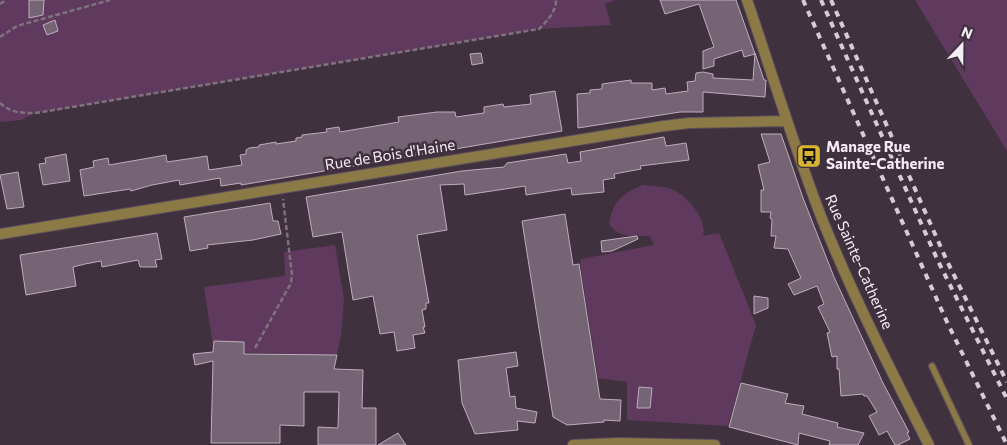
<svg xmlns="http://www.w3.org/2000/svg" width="1007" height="445" viewBox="0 0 1007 445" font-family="Commissioner,sans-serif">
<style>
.green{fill:#5f3a5e}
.building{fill:#756574;stroke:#bfadbe}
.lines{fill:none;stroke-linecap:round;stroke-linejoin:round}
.service-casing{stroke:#5d4f5c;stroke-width:8}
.minor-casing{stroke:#5d4f5c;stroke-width:12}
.path{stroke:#7f727e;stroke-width:2.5;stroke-dasharray:5 2.5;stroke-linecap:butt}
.service{stroke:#8b7a45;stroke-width:5.5}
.minor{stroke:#8b7a45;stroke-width:10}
.rail{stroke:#d6ccd6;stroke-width:4;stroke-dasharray:6 6;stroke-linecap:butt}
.labels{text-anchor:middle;stroke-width:5;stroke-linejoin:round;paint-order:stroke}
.poi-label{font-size:15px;font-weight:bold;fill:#f5ecf5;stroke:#40313f;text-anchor:start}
.street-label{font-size:15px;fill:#f5ecf5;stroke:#40313f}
</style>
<rect width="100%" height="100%" fill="#40313f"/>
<path class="green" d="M0 0H616L605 4 611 25 539 29 36 113 21 120 0 122Z
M915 0H1007V151Z
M643 185C651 186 663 186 671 189 686 194 708 219 703 236L719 233 756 325 728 426 627 420V382L598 378 580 263 581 259 654 245 650 236C635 236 617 239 609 223 614 200 622 194 643 185Z
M335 245 344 299 341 334 337 355 214 352 204 287 285 276 284 252Z"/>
<path class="building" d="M29 0H44L43 15 29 18Z
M660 0H736L755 54 744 57 742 50 714 59V66L703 69V51L714 47 699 4 665 14Z
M55 20 58 31 47 35 43 25Z
M481 53 483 63 472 65 470 54Z
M755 53 764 80H766L765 97 703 92V112H680L578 128 577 94 590 93V90L602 89V84L631 80V83H652V90L665 88 666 94 688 91 687 82 695 81 696 73 703 72 713 74V78L753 80Z
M555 91 562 131 241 185V183L221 186 220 178 180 185 179 180 152 185 131 191 130 189 84 196 80 170 94 167 93 161 108 158 109 165 166 155 167 162 207 156 209 170 242 165 240 155 246 154V150L249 148 259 147V145L276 142V144L296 141V138L302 137V135L327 132 326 129 339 127 340 132 399 122 398 117 437 112H455L456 117 484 113V107L503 104 504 107 531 104 530 95Z
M761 134H781L803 198 834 277 883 383 909 432 907 433 910 439 898 445H895L887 431 879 435 869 416 877 412 867 396H864L863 394 841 396 839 369H837V356L832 357 827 333 830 332 818 307 824 304 817 286 794 295 788 284 801 278 788 249 774 248 776 236H771L772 219 770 218 771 212H761V190H764L758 165 770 162Z
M664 137 666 146 686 143 689 160 640 166 641 169 614 174 615 178 603 180 604 192 572 195 571 188 526 195 525 186 465 195 464 184 440 185 447 230 417 235 429 303H426V309L422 310 425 327H423L425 333 413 335 415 348 397 351 394 332 380 334 373 296 353 300 342 232 313 237 306 197 462 171 504 167 507 163 566 154 568 163 581 161 580 152Z
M66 154 70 181 43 185 39 164 46 163 45 158Z
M18 172 24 207 7 209 0 175Z
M270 203 273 221H278L281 234 253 240 207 245 208 248 190 251 184 217Z
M565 214 573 265 579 264 600 399 621 400 620 421 604 420V422L567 425 553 417 522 221Z
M157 233 162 259 155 260 157 267H140L138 260 102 267 101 261 85 264 73 267 76 286 26 295 20 255Z
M637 236 638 239 612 251 602 252 601 241Z
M754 296 768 298V308L754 314Z
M214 341 244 342V354L337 355 334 369 363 370 362 408H376V445H318V427L338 428 339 392H304V426L280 425V443H211L213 361 195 365 193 354 213 352Z
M516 352 518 366 506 368 510 397 515 396 516 408 537 412 535 423 517 421 518 430 475 434 462 403 458 360Z
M741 383 788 394 785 403 804 406 802 414 838 423 837 427 864 433 858 445H829L830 441 799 433 798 445 729 427Z
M639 387 652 388 650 408H637Z
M398 433 406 445H378Z"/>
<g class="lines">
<defs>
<path id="service" d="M932 366 969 445"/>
<path id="minor" d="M747 0C772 73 794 147 822 219 853 296 891 371 929 445
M0 234 664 126 689 123 787 121
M573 445 618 443 715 445"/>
</defs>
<use href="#service" class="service-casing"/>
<use href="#minor" class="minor-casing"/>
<path class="path" d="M0 4 6 0
M0 37 17 26 110 0
M0 103C11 113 22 113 36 113L539 29C547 21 556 12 556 0
M255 348 291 283 292 275 283 199"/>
<use href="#service" class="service"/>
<use href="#minor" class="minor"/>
<path class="rail" d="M803 0 947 322 1007 445
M821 0 938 261 1007 399
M831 0 947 261 1007 382"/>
</g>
<defs>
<symbol id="bus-square" viewBox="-11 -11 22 22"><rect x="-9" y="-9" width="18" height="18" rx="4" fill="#d9b334" stroke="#40313f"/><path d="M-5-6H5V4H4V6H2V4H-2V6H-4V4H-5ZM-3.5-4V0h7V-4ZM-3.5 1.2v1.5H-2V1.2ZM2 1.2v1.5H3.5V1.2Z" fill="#111"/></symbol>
</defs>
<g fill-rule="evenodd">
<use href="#bus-square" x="795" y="142" width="28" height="28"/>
</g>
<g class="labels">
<g class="poi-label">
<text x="826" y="152">Manage Rue<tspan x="826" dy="17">Sainte-Catherine</tspan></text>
</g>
<g class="street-label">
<text transform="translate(390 155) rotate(-9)" y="5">Rue de Bois d'Haine</text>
<text transform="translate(859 262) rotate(66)" y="5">Rue Sainte-Catherine</text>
</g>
</g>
<g transform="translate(962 45) rotate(22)" stroke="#40313f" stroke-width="4" paint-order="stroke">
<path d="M0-4L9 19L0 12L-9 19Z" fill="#f5ecf5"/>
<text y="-8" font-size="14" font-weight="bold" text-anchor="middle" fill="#f5ecf5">N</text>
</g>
</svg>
